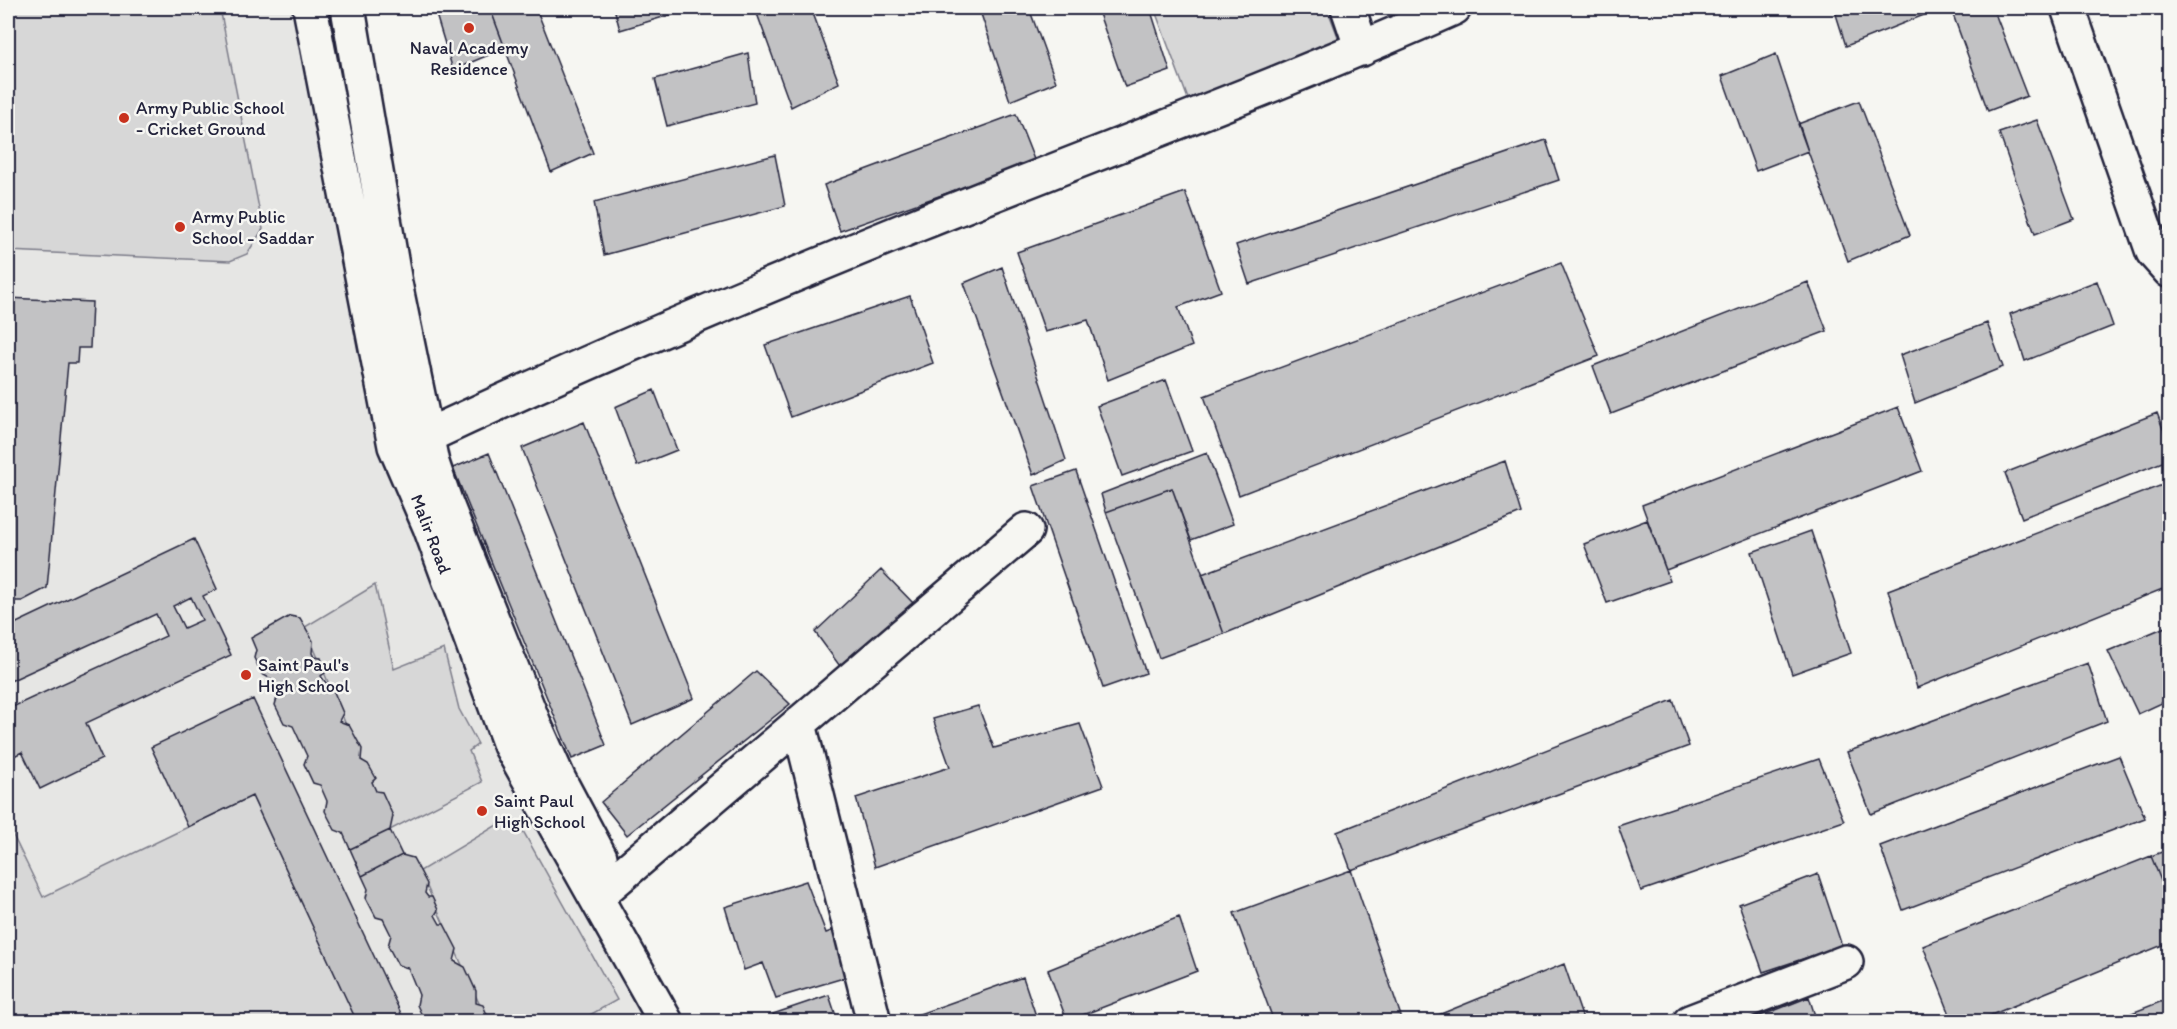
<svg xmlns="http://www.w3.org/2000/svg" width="2177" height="1029" viewBox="0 0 2177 1029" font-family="Itim,sans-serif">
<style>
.built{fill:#e6e6e4}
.green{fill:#d7d7d7;stroke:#7c7c89;stroke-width:1.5}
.building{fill:#c2c2c4;stroke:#22223b;stroke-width:1.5;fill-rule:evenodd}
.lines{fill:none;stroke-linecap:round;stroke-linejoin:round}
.minor-casing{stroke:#22223b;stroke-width:38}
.major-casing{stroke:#22223b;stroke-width:38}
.minor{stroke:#f6f6f2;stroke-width:33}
.major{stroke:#f6f6f2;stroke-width:33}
.poi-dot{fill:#c8321e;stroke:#f6f6f2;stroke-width:2}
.labels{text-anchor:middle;stroke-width:5;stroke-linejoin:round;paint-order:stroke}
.poi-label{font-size:18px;fill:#22223b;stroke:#f6f6f2;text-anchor:start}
.street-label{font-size:18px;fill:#22223b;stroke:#f6f6f2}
</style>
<rect width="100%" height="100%" fill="#f6f6f2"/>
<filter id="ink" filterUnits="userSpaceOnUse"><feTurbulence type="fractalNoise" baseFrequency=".0167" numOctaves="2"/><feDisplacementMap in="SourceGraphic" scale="12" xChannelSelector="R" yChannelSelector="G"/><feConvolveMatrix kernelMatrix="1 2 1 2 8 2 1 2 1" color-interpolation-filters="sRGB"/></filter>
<g filter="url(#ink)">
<path class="built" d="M8 8H311L395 446 666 1021H8Z"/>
<path class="green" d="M8 8H220L263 229 247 254 230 261 8 251Z
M1154 8H1327L1345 55 1194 115Z
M375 585 394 669 444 649 459 709 478 744 469 751 482 782 390 830 305 627Z
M252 796 357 1021H8V825L43 897Z
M507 819 518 822 617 1000 579 1021H487L420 871Z"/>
<path class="building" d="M434 8H490L505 48 453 70Z
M490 8H536L593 153 551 172Z
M614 8H693L620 30Z
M755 8H811L839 83 791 107Z
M979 8H1029L1056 82 1010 101Z
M1097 8H1150L1170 71 1125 87Z
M1834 8H1933L1934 11 1846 46Z
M1957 8H1993L2027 96 1988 111 1951 9Z
M748 53 755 103 667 126 655 79Z
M1776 54 1808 151 1756 171 1722 76Z
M1859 101 1910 235 1848 261 1798 124Z
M1016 114 1035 162 840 231 824 185Z
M2037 120 2074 219 2035 234 1999 133Z
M1546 140 1559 180 1249 284 1236 245Z
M775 155 785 206 604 255 594 202Z
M1185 192 1221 291 1178 307 1192 346 1108 380 1088 320 1045 332 1017 252Z
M1561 263 1599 356 1239 495 1204 396Z
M1002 267 1066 460 1033 475 964 283Z
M2097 281 2113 326 2025 361 2010 314Z
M1808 282 1827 331 1611 414 1593 366Z
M910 296 933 363 791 417 765 345Z
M8 298 92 302 90 348H78L77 363H68L47 588 22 601H8Z
M1987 323 2003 367 1915 403 1900 355Z
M1166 380 1192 451 1122 476 1097 406Z
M654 390 677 450 637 466 615 407Z
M1898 407 1922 471 1666 570 1642 505Z
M2157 413 2170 447V459L2022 518 2005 473Z
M584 422 694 698 632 725 522 448Z
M489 453 606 745 572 759 453 468Z
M1207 453 1233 524 1191 540 1172 488 1106 512 1101 494Z
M1505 461 1521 513 1224 634 1202 574Z
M1076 471 1146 673 1103 688 1033 486Z
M2170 482V586L1917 688 1888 590Z
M1172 488 1224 634 1159 658 1106 512Z
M1647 520 1670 581 1607 603 1584 544Z
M1811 531 1851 653 1792 674 1752 552Z
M194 539 217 589 203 596 231 655 86 723 102 759 40 789 22 752 8 759V709L166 636 156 614 8 682V627ZM191 597 202 620 184 628 173 606Z
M881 570 915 605 842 669 815 632Z
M290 616 300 618 313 641 312 653 314 657 321 658 326 672 321 676 326 683 331 685 343 713 339 721 349 725 362 749 361 760 368 764 376 778 372 782 376 791 382 792 393 816 390 830 350 849 343 833 335 830 325 811 327 801 320 785 313 783 304 764 307 756 293 726 284 723 275 705 278 694 271 679 262 674 254 658 256 650 251 638Z
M2170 625V711L2166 701 2138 714 2108 651Z
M2088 663 2107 721 1871 814 1847 752Z
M756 671 790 704 627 835 601 802Z
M253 699 405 1022H357L252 796 188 827 151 747Z
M1673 700 1689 746 1351 870 1337 832Z
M978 706 994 748 1080 724 1103 786 875 867 856 798 950 767 933 719Z
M2119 756 2145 818 1903 910 1880 846Z
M1819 759 1844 821 1641 891 1618 826Z
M390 830 402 855 362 876 350 849Z
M2170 849V903L2151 856Z
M402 855 413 858 427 884 425 893 428 897H432L438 910 435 915 440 924H444L457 949 454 961 465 967 476 991V1003L483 1005 488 1017 486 1022H425L417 1005 419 995 408 968 398 965 388 946 391 935 383 919 376 917 366 898 368 889 362 876Z
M2151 856 2170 903V942L1974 1022H1953L1923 946Z
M1351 870 1403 1022H1274L1234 913Z
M1818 874 1842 946 1763 972 1739 904Z
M806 881 826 933 842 927 857 974 776 998 763 963 744 970 725 907Z
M1179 917 1197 971 1067 1021 1048 970Z
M1564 964 1584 1022H1421Z
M1023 977 1038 1022H897Z
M829 995 838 1022H776L773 1014Z
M1809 997 1817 1022H1745Z
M2170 998V1022H2109Z"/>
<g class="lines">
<defs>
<path id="minor" d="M1348 8 1362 49
M2068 8 2153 252 2170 271
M425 437C587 361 753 291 919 224 1098 152 1279 86 1454 8
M799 724 874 1022
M597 896 1026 530
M1690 1022 1846 962"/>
<path id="major" d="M310 8 395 446 430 527 510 745 666 1022
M348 8 395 283 432 463 446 504 535 726 559 780 600 857"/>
</defs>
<use href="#minor" class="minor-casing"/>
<use href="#major" class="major-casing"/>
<use href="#minor" class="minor"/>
<use href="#major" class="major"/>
</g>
</g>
<g class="poi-dot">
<circle cx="469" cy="28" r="6"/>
<circle cx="124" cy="118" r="6"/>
<circle cx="180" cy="227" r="6"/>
<circle cx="246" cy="675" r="6"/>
<circle cx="482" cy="811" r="6"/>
</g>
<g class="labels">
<g class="poi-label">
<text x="469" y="54" text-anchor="middle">Naval Academy<tspan x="469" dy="21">Residence</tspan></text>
<text x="136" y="114">Army Public School<tspan x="136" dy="21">- Cricket Ground</tspan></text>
<text x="192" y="223">Army Public<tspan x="192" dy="21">School - Saddar</tspan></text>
<text x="258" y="671">Saint Paul's<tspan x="258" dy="21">High School</tspan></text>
<text x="494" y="807">Saint Paul<tspan x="494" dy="21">High School</tspan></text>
</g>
<g class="street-label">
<text transform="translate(431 534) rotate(69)" y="6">Malir Road</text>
</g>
</g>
<rect width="2177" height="1029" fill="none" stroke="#f6f6f2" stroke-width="30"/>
<rect x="15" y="15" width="2147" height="999" fill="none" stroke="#22223b" stroke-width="2" filter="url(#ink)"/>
</svg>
